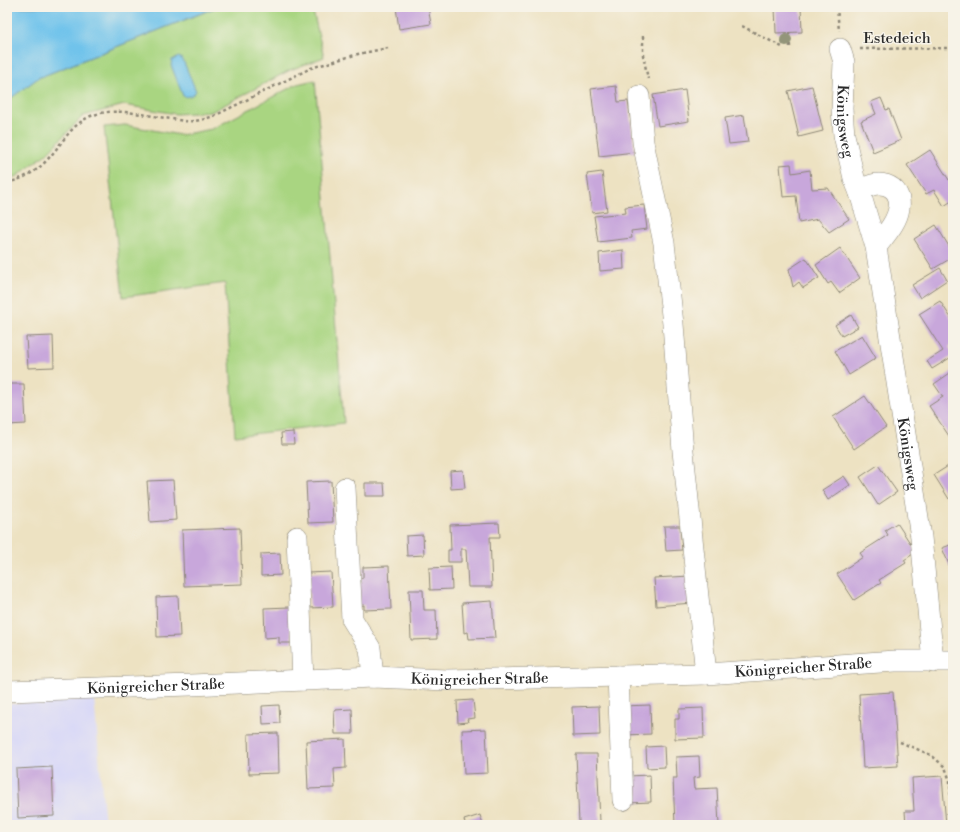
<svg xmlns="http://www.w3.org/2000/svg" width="960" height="832" viewBox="0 0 960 832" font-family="'Libre Bodoni',serif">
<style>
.built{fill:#d7d7f8}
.green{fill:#a9d581;stroke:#6a8056}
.water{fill:#6fc3eb;stroke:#4d778b}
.building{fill:#c8a7db}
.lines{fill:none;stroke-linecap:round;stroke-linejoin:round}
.minor-casing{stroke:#8c8676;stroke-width:22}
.path{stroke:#8c8676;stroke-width:2.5;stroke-dasharray:3 3;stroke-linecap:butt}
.minor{stroke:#fff;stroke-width:21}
.tree{fill:#93957a}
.labels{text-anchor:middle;stroke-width:3;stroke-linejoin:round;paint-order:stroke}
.street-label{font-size:15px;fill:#2b2b2b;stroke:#f7f3e8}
</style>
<rect width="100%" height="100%" fill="#f7f3e8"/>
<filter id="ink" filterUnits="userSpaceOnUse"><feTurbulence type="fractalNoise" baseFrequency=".025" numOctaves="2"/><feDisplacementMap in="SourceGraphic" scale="8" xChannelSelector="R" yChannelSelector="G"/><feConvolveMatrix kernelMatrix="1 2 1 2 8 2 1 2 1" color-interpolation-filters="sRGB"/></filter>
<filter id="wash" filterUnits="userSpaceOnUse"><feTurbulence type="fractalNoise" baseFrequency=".012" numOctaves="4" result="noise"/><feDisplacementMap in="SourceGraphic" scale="16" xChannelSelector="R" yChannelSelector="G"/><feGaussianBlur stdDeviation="0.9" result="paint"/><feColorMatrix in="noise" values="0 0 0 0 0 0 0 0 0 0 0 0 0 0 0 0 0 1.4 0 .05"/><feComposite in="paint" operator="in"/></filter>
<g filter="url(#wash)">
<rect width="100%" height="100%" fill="#ede2c2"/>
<path class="built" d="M94 698 105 825H7V704Z"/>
<path class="green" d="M217 7H312L324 57 290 70 211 112 176 114 124 105 83 116 46 154 16 177 7 180V101L38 78Z
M315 80 344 423 235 436 225 283 123 297 104 127 125 125 180 135 212 129 297 84Z"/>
<path class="water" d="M7 7H217L38 78 7 101Z
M179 57 183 60 196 91C193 95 188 98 183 96L171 65 172 60Z"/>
<g id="blocks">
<path class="building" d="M396 7H428L431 24 399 29Z
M775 7H801L802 32 776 33Z
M616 86 618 102 628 101 635 152 599 156 591 89Z
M812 86 823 131 799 137 788 91Z
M685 90 689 121 658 126 653 95Z
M881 98 886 110 889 109 901 140 873 152 861 121 876 114 871 102Z
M744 115 748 142 729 144 725 118Z
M930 150 949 180 953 178V200L944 206 934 190 926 194 907 165Z
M791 164 792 173 810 170 812 189 828 188 849 219 829 232 818 219 799 223 796 196 783 197 780 165Z
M602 172 607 211 592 213 587 174Z
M644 205 647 229 631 231 632 238 598 242 594 216 626 213 625 207Z
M936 225 953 253V257L933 269 914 239Z
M840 248 860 278 839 293 831 282 828 284 816 265Z
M623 250 624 269 600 271 599 253Z
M806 258 819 278 803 288 799 282 793 287 789 269Z
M940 268 947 280 920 298 912 285Z
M940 301 951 318 953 317V344L949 347 953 353V356L932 369 927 361 943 351 919 314Z
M851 315 858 327 842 336 835 325Z
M862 335 876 358 849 375 835 351Z
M53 336 54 367 28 368 26 337Z
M953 371V438L951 439 929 406 943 397 934 384Z
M7 384H24L26 424 7 425Z
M865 396 886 427 854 449 833 417Z
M293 432 294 444H282L281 433Z
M953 463V496L949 499 934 475Z
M878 465 897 492 878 505 860 477Z
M463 470 465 488 451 489 450 471Z
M844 476 850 485 828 500 822 490Z
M173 480 176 520 150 522 147 481Z
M331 481 333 522 308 523 306 482Z
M365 483H384L385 496H365Z
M499 523 500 537H490L492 587H468L466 549H461V562H448V550H451L450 525Z
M897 523 916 552 904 560 906 563 879 580 881 583 854 600 837 574 863 557 860 553 888 535 885 530Z
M664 526H680L682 550 666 551Z
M240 528 242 584 184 586 182 530Z
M423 535 424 555 407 556 406 536Z
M953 544V574L942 548Z
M280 553 281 575 261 576V554Z
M389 566 391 609 364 610V605L357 606 356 579 363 578V567Z
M451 567 452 589 430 590 429 568Z
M331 572 333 607 310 608 308 573Z
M690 576 692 603 656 606 654 578Z
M409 590H423L424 610H436L437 639 411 640Z
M178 596 180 636 157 637 156 597Z
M492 601 495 638 469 639 468 632 464 633 462 603Z
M290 607 292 643H279V637L265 638 264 608Z
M893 692 898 766 863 768 859 694Z
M473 700 475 718 467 719 468 722 458 723 457 701Z
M279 705 280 723 263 724 262 706Z
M650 705 651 734 623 735 622 706Z
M599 706 600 735 573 736 572 707Z
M703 708 704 738 675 739V719H679V709Z
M352 709 353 734H335L334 710Z
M486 729 488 773 464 774 462 730Z
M278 733 279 773 249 774 248 734Z
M345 739 346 768 334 769 335 788 308 789 306 741Z
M664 746 665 767 647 768 646 747Z
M576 754H597L600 822 579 823Z
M699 756 700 777 693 778 694 789 717 788 719 825H675L673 778H677L676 757Z
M52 767 54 816 18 818 16 769Z
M650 775 651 802 629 803 628 776Z
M942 776 946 825H906L905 811H914L912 778Z
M480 815 483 825H466L464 820Z
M621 822V825H580L579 824Z"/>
</g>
</g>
<g filter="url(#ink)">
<use href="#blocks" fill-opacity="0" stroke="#8c8676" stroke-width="1"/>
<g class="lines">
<defs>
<g id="minor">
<path id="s1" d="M840 49 844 62 842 109 844 135 854 178 860 193"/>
<path d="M639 96 643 142 664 243 673 324 683 451 706 674"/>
<path id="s2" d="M876 247C884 236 897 223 899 208 903 184 874 176 860 193L876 247 921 537 933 662"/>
<path d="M345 488 352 619 370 648 373 677"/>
<path d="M297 537 303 680"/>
<path d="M618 676 623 800"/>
<path id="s3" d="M7 691 191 685 373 677 447 680 706 674 895 661H953"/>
</g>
</defs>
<use href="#minor" class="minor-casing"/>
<path class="path" d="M837 7 839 31
M742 26 782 47
M789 32 790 47
M643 36V55L648 79
M860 49 953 48
M7 183C22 179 35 173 46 161 61 146 70 125 91 116 115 106 147 116 172 119 179 120 186 122 193 121 200 121 207 118 214 116L311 68 358 54 388 48
M900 742 931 755 945 767 950 781 952 825"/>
<use href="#minor" class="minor"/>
</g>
<circle class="tree" cx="786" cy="40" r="6"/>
</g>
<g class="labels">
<g class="street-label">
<text x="897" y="43">Estedeich</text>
<text dy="5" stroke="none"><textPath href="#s1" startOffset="73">Königsweg</textPath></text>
<text dy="5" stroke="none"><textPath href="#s2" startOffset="369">Königsweg</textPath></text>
<text dy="5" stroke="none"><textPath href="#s3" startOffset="797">Königreicher Straße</textPath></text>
<text dy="5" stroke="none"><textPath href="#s3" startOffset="473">Königreicher Straße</textPath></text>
<text dy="5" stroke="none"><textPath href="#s3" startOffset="149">Königreicher Straße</textPath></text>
</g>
</g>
<rect width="960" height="832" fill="none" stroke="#f7f3e8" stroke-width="24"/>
</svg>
